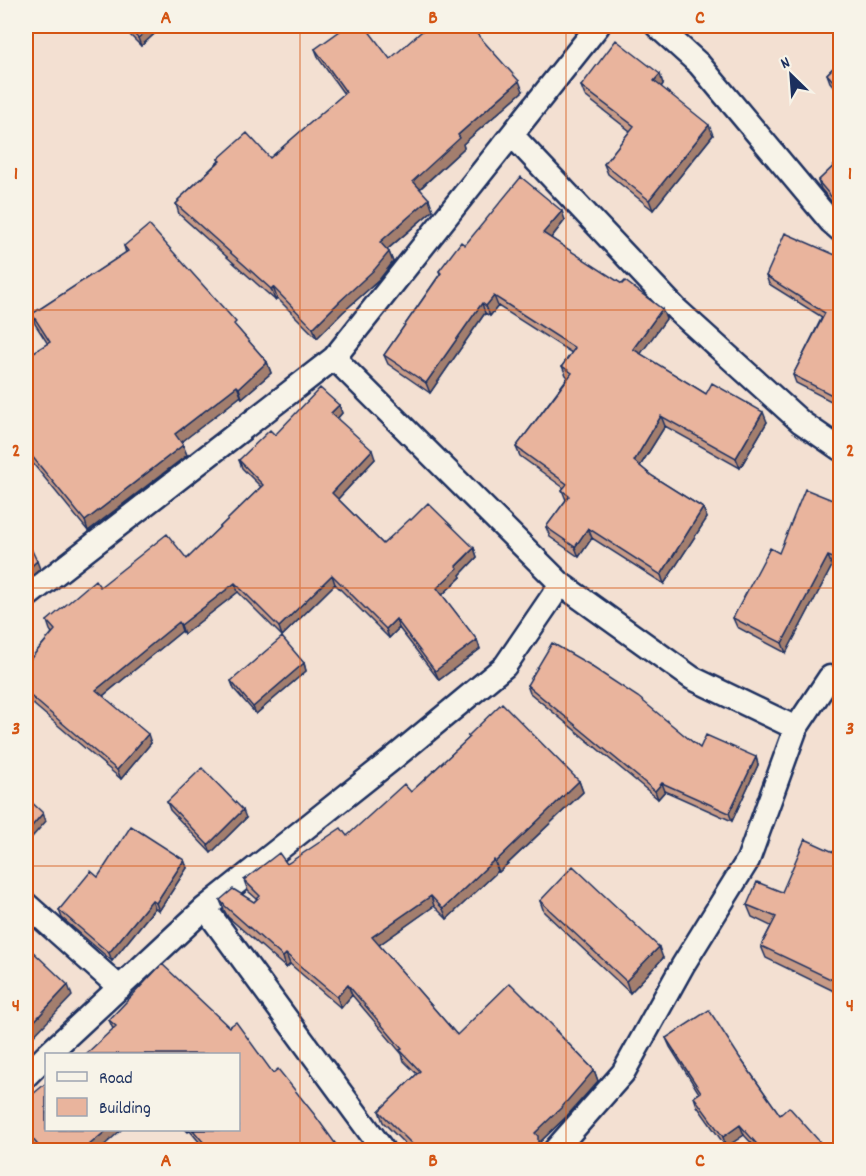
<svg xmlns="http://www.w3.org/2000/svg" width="866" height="1176" viewBox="0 0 866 1176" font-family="Dekko,sans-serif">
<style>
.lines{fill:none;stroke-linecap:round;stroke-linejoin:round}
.street-casing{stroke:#1b2f5e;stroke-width:27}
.street{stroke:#f7f3e8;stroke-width:22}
.wall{fill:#c89b87;stroke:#1b2f5e;stroke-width:1.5}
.shaded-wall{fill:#a37e6e;stroke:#1b2f5e;stroke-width:1.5}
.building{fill:#e9b49d;stroke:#1b2f5e;stroke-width:1.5}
.grid{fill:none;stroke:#d45514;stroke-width:1.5;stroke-opacity:0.55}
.neatline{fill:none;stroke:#d45514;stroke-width:2}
.grid-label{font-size:20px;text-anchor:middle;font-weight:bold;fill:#d45514}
</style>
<rect width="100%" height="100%" fill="#f3e0d2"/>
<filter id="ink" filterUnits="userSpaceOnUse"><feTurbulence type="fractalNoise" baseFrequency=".0167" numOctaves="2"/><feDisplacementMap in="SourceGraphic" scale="12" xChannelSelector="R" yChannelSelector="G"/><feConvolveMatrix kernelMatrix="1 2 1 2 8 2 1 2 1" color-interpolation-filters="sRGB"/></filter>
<g filter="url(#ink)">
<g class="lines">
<defs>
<path id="street" d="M657 26 699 64 831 222 840 230
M512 135 676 309 801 422 840 449
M334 358 561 584 692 678 796 728 748 860 683 965 623 1073 555 1150
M26 597 334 358 598 26
M796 728 830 677 840 680
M26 904 120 988
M205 908 390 761 505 666 561 584
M48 1054 205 908 383 1150
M26 1076 46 1056"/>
</defs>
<use href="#street" class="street-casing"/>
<use href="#street" class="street"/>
</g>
<path class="wall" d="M122 26H163L141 46 123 28Z
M315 49 390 59 523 91 463 144 464 148 420 189 433 210 387 250 389 252 393 262 379 280 343 312 317 338 277 298 275 300 179 214 176 204 178 202V200L219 161 218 159 270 158 344 94 319 59Z
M840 61V94L830 82 827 74Z
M663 84 661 87 713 135 653 210 608 174 604 164 630 131 585 96 581 86Z
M840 160V212L821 189 818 181Z
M565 220 551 238 666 319 640 354 706 394 767 422 740 468 665 426 640 466 652 476 703 508 707 518 664 584 592 538 579 557 550 537 546 527 566 500 562 490 564 488 520 456 516 447 568 377 566 375 562 366 572 353 498 306 490 316 485 313 430 393 388 364 384 355 440 274 439 271 465 245Z
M124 246 238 329 267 362 271 373 242 398 241 396 181 442 187 455 88 531 26 455V357L48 344 35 324 32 314 126 253Z
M840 257V412L838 410 835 403 796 383 793 375 822 317 769 284 766 276Z
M339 405 342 413 337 419 375 459 338 499 383 544 411 520 474 548 477 557 460 575 461 577 442 595 477 640 480 649 439 680 399 628 389 638 335 584 282 636 238 592 184 634 182 631 103 696 151 743 121 779 26 698V664L52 633 50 630 47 621 100 587 187 559 261 487 242 468 239 460 275 435Z
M840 503V569L832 566 786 653 737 627 733 618 779 553Z
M304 663 306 671 256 714 234 689 231 681Z
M592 666 593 668 700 748 756 757 758 765 732 821 665 791 658 799 530 693 527 685Z
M468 736 579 781 583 792 499 872 498 871 447 919 434 906 379 945 457 1035 556 1029 558 1033 594 1070 598 1081 566 1117 540 1142 542 1149 544 1150H411L383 1122 379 1111 417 1074 404 1061 402 1054 352 995 341 1008 290 964 286 968 228 917 224 910 220 900 254 902 257 899 248 891 244 880 287 864 347 836 411 792 469 738Z
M167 802 246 818 211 853 170 810Z
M840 855V994L766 958 761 946 771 926 752 917 747 905 782 892Z
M184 860 187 868 159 911 155 908 112 961 62 918 59 910 98 877Z
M540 901 663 958 630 993 544 912Z
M109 1020 273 1073 340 1150H206L190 1131 188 1132 186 1130H238L113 1029Z
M666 1038 740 1058 780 1115 827 1150H758L744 1135 726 1147 697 1106 694 1097 699 1093 670 1047Z
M26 1100 102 1148 99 1150H37L26 1137Z"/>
<path class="shaded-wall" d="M152 26H163L141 46 138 38Z
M660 74 663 84 658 92 654 81Z
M519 81 523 91 463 144 464 148 417 191 413 181 458 135Z
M709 125 713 135 653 210 649 200Z
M429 199 433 210 384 252 380 242Z
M562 211 565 220 547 243 543 233Z
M389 252 393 262 379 280 343 312 317 338 313 328Z
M273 287 277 298 275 300 271 289Z
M494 296 498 306 490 316 486 306Z
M482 303 485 313 430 393 426 383Z
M662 309 666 319 637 359 633 349Z
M267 362 271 373 242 398 239 388Z
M237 386 241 396 179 444 175 434Z
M339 405 342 413 334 422 331 413Z
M763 412 767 422 740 468 736 458Z
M661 416 665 426 637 471 634 461Z
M183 445 187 455 88 531 85 521Z
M372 450 375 459 335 502 332 493Z
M703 508 707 518 664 584 661 575Z
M588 528 592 538 579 557 575 547Z
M474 548 477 557 460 575 461 577 440 597 437 588Z
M828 556 832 566 786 653 782 643Z
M37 561 40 569 26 581V571Z
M332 575 335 584 282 636 279 627Z
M235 583 238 592 184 634 181 625Z
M396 619 399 628 389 638 386 629Z
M179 622 182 631 99 699 96 690Z
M477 640 480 649 439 680 435 671Z
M304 663 306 671 256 714 253 707Z
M148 734 151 743 121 779 117 770Z
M756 757 758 765 732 821 729 813Z
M579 781 583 792 499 872 495 862Z
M662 783 665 791 658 799 655 791Z
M243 810 246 818 211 853 208 845Z
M43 813 46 821 26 844V833Z
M184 860 187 868 159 911 156 903Z
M494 860 498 871 447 919 443 909Z
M431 896 434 906 376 947 372 937Z
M152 900 155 908 112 961 109 953Z
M659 947 663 958 630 993 626 981Z
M286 954 290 964 286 968 283 957Z
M68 985 72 996 26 1044V1030Z
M348 985 352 995 341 1008 337 997Z
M594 1070 598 1081 566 1117 540 1142 542 1147V1150L538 1143 535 1133Z
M740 1125 744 1135 726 1147 723 1137Z
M107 1130H121L99 1150H83Z"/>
<path class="building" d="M126 26H152L138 38Z
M347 26H365L390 59 428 26H470L519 81 458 135 460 138 413 181 429 199 380 242 389 252 375 269 339 302 313 328 273 287 271 289 176 204 179 201 178 200 220 161 218 159 247 133 270 158 346 92 315 49Z
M616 40 660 74 654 81 709 125 649 200 604 164 634 126 581 86Z
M840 61V89L827 74Z
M840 160V207L818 181Z
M521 177 562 211 543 233 622 284 625 281 662 309 633 349 706 394 712 383 763 412 736 458 661 416 634 461 652 476 703 508 661 575 588 528 575 547 546 527 569 496 562 490 567 484 516 447 572 373 562 366 575 348 494 296 486 306 482 303 426 383 384 355 441 273 439 271 461 242 465 245Z
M149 225 236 322 234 324 267 362 239 388 237 386 175 434 183 445 85 521 26 449V357L50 342 32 314 128 251 124 246Z
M785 233 840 257V406L835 402 838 398 793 375 825 313 766 276Z
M320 388 339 405 331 413 372 450 332 493 383 544 410 519 411 520 428 503 474 548 456 566 458 568 437 588 477 640 435 671 396 619 386 629 332 575 279 627 235 583 181 625 179 622 96 690 148 734 117 770 26 692V664L55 630 47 621 95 580 100 587 167 534 187 559 263 485 239 460 270 430 275 435Z
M805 489 840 503V561L828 556 782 643 733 618 770 548 779 553Z
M26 538 37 561 26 571Z
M282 637 304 663 253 707 231 681Z
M552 643 592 666V667L638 697 700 748 706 735 756 757 729 813 662 783 655 791 527 685Z
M502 703 579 781 495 862 494 860 443 909 431 896 372 937 457 1035 510 983 556 1029 555 1030 594 1070 562 1107 535 1133 538 1136V1143L544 1150H418L379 1111 420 1071 400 1050 402 1049 348 985 337 997 286 954 283 957 225 906 220 900 233 889 254 902 260 896 244 880 279 853 287 864 341 828 347 836 404 784 411 792 470 737 468 736Z
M202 768 243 810 208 845 167 802Z
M26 797 43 813 26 833Z
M131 826 184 860 156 903 152 900 109 953 59 910 91 871 98 877Z
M805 839 840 855V980L839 983 761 946 776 917 747 905 757 882 782 892Z
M573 866 659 947 626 981 540 901Z
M26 948 27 950 29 948 68 985 26 1030Z
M162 964 229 1027 236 1022 273 1073 278 1069 314 1114 340 1150H210L193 1130H238V1054H86L116 1026 109 1020Z
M709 1010 740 1058 780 1115 789 1107 827 1150H762L740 1125 723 1137 694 1097 701 1092 666 1038Z
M46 1083V1130H107L83 1150H42L26 1131V1100Z"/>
</g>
<path class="grid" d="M300 26V1150M566 26V1150M26 310H840M26 588H840M26 866H840"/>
<rect width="866" height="1176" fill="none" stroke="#f7f3e8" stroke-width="66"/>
<rect x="45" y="1053" width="195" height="78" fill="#f7f3e8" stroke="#9fa5b1" stroke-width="1.5"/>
<rect x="57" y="1072" width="30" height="9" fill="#f7f3e8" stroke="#9fa5b1" stroke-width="1.5"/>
<text x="99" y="1083" font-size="18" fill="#1b2f5e">Road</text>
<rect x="57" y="1098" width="30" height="18" fill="#e9b49d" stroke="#9fa5b1" stroke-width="1.5"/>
<text x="99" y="1113" font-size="18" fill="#1b2f5e">Building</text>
<g transform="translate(791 75) rotate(335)" stroke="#f7f3e8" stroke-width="4.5" paint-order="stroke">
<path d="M0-4.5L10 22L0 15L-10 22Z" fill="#1b2f5e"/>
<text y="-9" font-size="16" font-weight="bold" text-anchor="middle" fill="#1b2f5e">N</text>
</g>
<rect x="33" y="33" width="800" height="1110" class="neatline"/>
<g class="grid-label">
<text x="166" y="23">A</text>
<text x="433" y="23">B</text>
<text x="700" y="23">C</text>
<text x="16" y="179">1</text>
<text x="850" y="179">1</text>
<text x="16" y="456">2</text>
<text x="850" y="456">2</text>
<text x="16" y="734">3</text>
<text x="850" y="734">3</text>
<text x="16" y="1011">4</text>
<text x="850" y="1011">4</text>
<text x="166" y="1166">A</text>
<text x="433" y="1166">B</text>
<text x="700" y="1166">C</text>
</g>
</svg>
